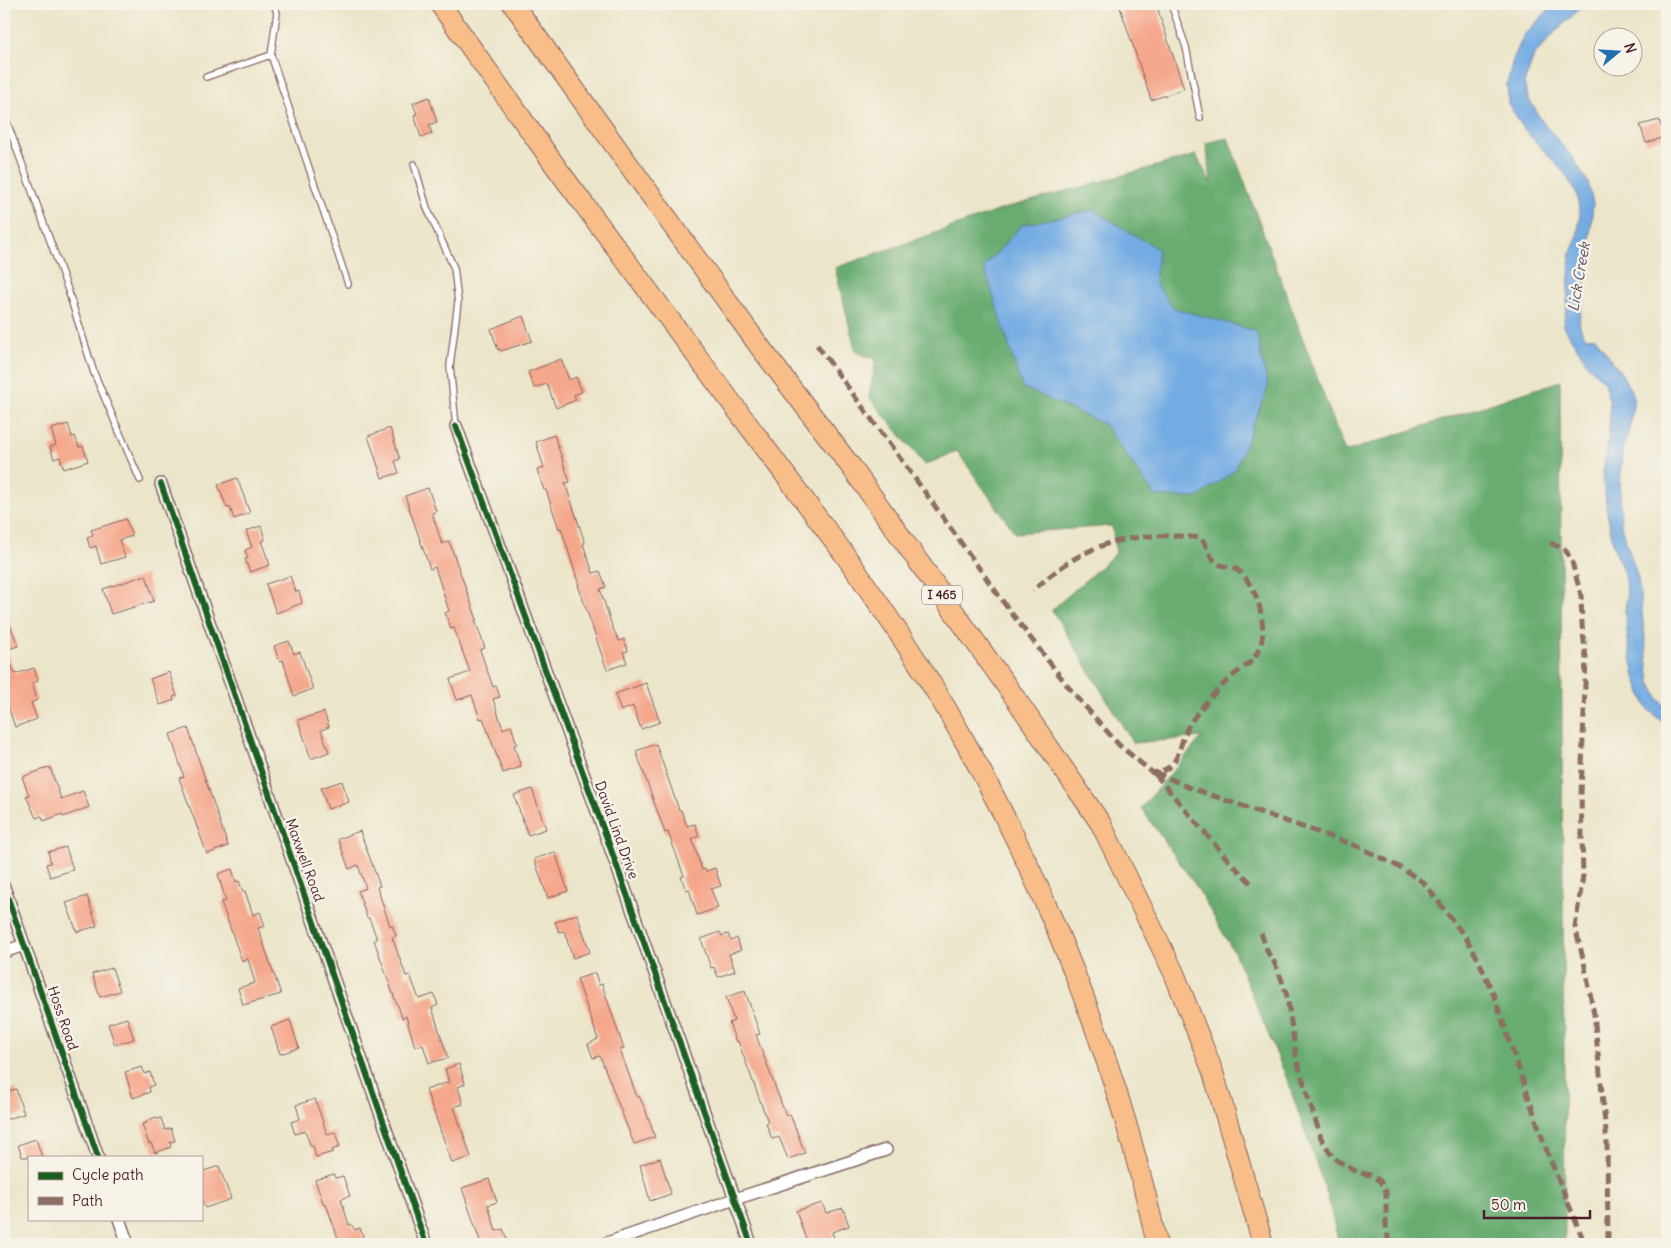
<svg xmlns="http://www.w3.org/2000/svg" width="1671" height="1248" viewBox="0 0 1671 1248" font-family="Delius,sans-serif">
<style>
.forest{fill:#68ac71;stroke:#59664e}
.water{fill:#73ace3;stroke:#5e6687}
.building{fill:#f5a78c}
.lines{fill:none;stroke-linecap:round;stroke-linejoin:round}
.lane-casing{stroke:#826462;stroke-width:8}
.street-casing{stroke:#826462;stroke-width:14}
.highway-casing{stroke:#826462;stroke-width:22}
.lane{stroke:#fff;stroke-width:5.5}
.street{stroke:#fff;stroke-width:11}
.highway{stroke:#f8bd89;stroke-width:20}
.quiet{stroke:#8d6e63;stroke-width:5;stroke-dasharray:10 5;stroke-linecap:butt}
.cycleway-casing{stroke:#f7f3e8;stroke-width:9}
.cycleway{stroke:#1b5e20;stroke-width:6}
.labels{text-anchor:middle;stroke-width:5;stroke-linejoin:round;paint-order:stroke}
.shield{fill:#f7f3e8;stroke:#7e5f64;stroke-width:1}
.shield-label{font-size:12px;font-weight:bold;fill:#4a1f2b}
.street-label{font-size:14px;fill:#4a1f2b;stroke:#f7f3e8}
.water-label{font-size:15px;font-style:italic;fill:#58506b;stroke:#f7f3e8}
</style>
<rect width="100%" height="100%" fill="#f7f3e8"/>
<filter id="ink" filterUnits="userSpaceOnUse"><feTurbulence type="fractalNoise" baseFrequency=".02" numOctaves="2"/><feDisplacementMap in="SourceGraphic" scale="10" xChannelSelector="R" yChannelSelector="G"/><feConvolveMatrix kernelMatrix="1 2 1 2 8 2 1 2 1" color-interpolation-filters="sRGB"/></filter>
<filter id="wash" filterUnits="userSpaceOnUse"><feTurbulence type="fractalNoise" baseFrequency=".0096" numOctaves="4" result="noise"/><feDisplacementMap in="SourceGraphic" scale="20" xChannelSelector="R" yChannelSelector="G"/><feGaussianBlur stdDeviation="1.12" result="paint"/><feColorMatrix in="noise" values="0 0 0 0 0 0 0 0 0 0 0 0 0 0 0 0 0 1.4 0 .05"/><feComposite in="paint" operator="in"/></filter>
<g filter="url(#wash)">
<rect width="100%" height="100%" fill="#ebe5c9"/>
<path class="forest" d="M1228 138 1345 452 1560 381 1565 1244H1339L1327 1195 1285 1074 1234 952 1196 886 1141 808 1202 737 1133 743 1052 610 1116 553 1112 526 1015 533 957 451 925 465 869 397 876 360 856 352 835 268 1009 207 1196 155 1211 183 1206 143Z"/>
<path class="water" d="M1554 4H1585L1555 32 1534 56 1524 83 1528 98 1544 124 1570 154 1588 182 1593 204 1584 299C1580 312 1575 327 1587 338L1595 337 1621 373 1634 396 1629 431 1622 449 1620 494 1621 526 1638 578 1650 682 1659 700 1667 708V724L1662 722 1647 708 1635 677 1628 642 1625 611 1627 592 1623 571 1614 548 1607 512 1603 472 1609 434 1610 404 1604 382 1588 365 1563 325 1567 304 1571 252 1577 238 1580 216 1577 194 1566 175 1524 129 1508 103 1507 83 1513 60 1524 35Z
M1093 210 1158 249 1155 283 1173 308 1256 331 1268 387 1235 470 1197 498 1155 496 1104 424 1022 387 984 267 1022 225Z"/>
<g id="blocks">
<path class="building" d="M1119 4H1156L1184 89 1151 100Z
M429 97 437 122 429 125 432 134 421 137 414 115 417 114 413 103Z
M1659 120 1665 137 1646 143 1640 125Z
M523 316 532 341 501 351 500 349 498 350 491 329Z
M561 359 569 380 576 377 582 392 574 395 576 400 556 408 547 384 534 388 528 372Z
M68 424 72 437 75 436 79 447 83 446 88 461 64 469 60 457 54 459 50 447 56 445 51 429Z
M390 428 400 459 395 461 399 473 382 478 368 436Z
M554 435 570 482 565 483 585 543 583 544 593 573 600 571 606 587 600 589 612 626 619 641 624 639 628 651 623 652 627 663 607 670 578 585H579L561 528 559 529 546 490H544L537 470 544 468 536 442Z
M237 478 250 513 234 519 230 507 227 508 218 485Z
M428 488 436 511 432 513 442 544 449 541 477 620H475L485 648 480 650 493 687 496 686 500 697 493 699 503 729 511 726 517 744 514 745 521 767 503 773 483 718 480 719 472 695 457 700 450 679 470 672 454 628 451 629 445 613 449 611 435 567 430 569 405 496Z
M126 519 132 536 119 540 125 557 101 564 96 546 90 548 87 537 93 535 91 530Z
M261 526 265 540 261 541 270 565 250 572 245 559 248 558 245 550 252 547 246 531Z
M146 575 154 601 111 614 103 589Z
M290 576 296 592 299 591 302 603 276 613 266 584Z
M4 611H5L18 646 6 650 15 674 34 668 38 681 32 683 37 700 31 703 37 719 15 727 4 694Z
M289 641 294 654 300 652 313 689 294 696 283 660 279 661 274 646Z
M169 672 177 696 173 697 174 700 160 705 150 679Z
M646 683 660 722 641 729 633 706 621 711 615 694Z
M324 712 329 727 321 730 329 752 311 759 298 720Z
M188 728 228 846 207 854 179 778 184 777 170 734Z
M656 744 679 810H681L687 826 695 824 699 836 692 839 702 870 705 869 706 871 715 868 721 886 711 889 718 908 697 915 689 889 686 890 681 877 684 876 668 832 665 833 636 751Z
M50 767 61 799 83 791 89 807 63 817 62 814 44 821 42 816 36 818 26 796 29 795 22 777Z
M342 781 349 802 328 809 321 788Z
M532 789 546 829 528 835 514 795Z
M360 831 380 886 377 887 390 926 392 925 396 936 392 937 406 976 410 975 419 999 434 994 438 1005 432 1008 448 1058 429 1063 423 1045 415 1047 406 1016 402 1018 398 1005H397L374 940 377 939 369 918H367L358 891 366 888 358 865 349 869 338 839Z
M66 847 73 870 50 877 46 864 51 863 48 852Z
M555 852 568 891 548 898 534 859Z
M232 869 236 882 239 881 243 892 245 891 253 915 260 912 265 926 258 928 281 994 243 1005 238 988 255 983 248 959 242 961 221 902 226 901 218 874Z
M87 896 97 926 77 932 66 903Z
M577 914 590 952 573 958 564 931 559 932 555 922Z
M720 932 722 936 728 934 731 941 737 938 741 950 729 954 735 971 718 977 714 967 711 968 701 939Z
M112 968 120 991 100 997 92 974Z
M595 973 599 985 602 984 624 1049 620 1050 637 1097 639 1096 645 1109 655 1137 634 1144 600 1056 593 1058 588 1044 598 1039 577 979Z
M745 991 760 1034 756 1035 786 1116 790 1114 805 1153 788 1159 779 1137 772 1139 766 1123 768 1122 738 1041 736 1042 729 1023 734 1021 726 997Z
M127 1018 134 1039 115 1045 108 1024Z
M290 1020 299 1048 280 1054 271 1027Z
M459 1064 465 1084 458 1087 463 1104 454 1107 471 1157 452 1163 426 1090 449 1082 445 1069Z
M142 1067 145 1074 150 1072 154 1085 149 1087 150 1092 133 1098 125 1072Z
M16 1089 24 1114 4 1120V1093Z
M315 1099 327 1134 335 1132 340 1147 332 1150 333 1152 316 1157 313 1146 311 1147 305 1131 295 1134 291 1122 300 1119 296 1105Z
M156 1117 157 1119 161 1118 165 1130 171 1128 175 1141 170 1142 171 1147 155 1153 151 1143 149 1144 142 1124 147 1123 146 1121Z
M36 1139 42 1157H22L18 1145Z
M660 1158 671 1194 650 1201 640 1165Z
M219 1166 231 1199 205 1208 201 1199V1172Z
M334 1174 335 1178 343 1176 350 1196 341 1199 349 1225 351 1224 355 1230 360 1228 365 1242 358 1244H340L326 1204 324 1205 315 1180Z
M489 1179 497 1202 488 1205 496 1231 503 1229 508 1242 502 1244H481L462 1188Z
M822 1203 826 1213 843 1208 849 1226 832 1232 836 1244H810L809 1241 807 1242 796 1211Z"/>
</g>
</g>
<g filter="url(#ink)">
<use href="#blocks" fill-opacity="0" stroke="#826462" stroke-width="1"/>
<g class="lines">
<defs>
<path id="lane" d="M274 4 277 13 271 55 348 284
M1171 4 1186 47 1200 118
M206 77 271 55
M4 114 68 290 94 373 140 480
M414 164 427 208 454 268 458 302 450 366 456 426"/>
<path id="street" d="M456 426 609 844 751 1244
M161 484 426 1244
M4 887 98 1157
M4 952 24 945
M119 1219 128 1244
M604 1244 735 1199 886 1150"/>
<path id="highway" d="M440 4 559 171 845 555C885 612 925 670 959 731 1049 891 1118 1065 1157 1244
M513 4 760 347 852 468 1018 702 1101 824 1174 973 1213 1072 1263 1244"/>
</defs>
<use href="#lane" class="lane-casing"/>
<use href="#street" class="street-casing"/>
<use href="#highway" class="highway-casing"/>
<use href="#lane" class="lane"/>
<use href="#street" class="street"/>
<use href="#highway" class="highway"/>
<path class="quiet" d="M817 345 927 495 1009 610 1070 689 1119 745 1153 773C1183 770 1177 742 1191 722 1200 708 1216 691 1229 679 1234 674 1241 670 1247 665 1263 651 1265 634 1261 614 1259 600 1251 583 1241 573 1235 566 1224 568 1217 563 1209 557 1207 545 1201 538 1131 530 1084 542 1033 591
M1550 543 1565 549 1572 562 1581 595 1582 625 1586 658 1581 794 1583 876 1575 927 1584 962 1594 1014 1607 1143 1608 1244
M1155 772 1188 787 1357 846 1403 869 1424 883 1466 938 1479 961 1494 996 1546 1149 1585 1244
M1155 774 1229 861 1251 883
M1261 933 1268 953 1274 962 1281 978 1287 996 1297 1061 1321 1138 1332 1156 1338 1161 1357 1172 1370 1175 1380 1181 1386 1192V1226L1389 1244"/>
<defs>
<path id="cycleway" d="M456 426 609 844 751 1244
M161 484 426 1244
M4 887 98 1157"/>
</defs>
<use href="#cycleway" class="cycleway-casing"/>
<use href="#cycleway" class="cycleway"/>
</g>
</g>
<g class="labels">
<rect class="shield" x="922" y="585.5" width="40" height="19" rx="4"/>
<g class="shield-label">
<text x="942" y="599">I 465</text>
</g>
<g class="street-label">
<text transform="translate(617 830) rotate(70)" y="5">David Lind Drive</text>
<text transform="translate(305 860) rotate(70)" y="5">Maxwell Road</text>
<text transform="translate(63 1018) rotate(71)" y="5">Hoss Road</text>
</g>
<g class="water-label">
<text transform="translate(1579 277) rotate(-80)" y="5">Lick Creek</text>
</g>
</g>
<rect width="1671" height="1248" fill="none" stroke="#f7f3e8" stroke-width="20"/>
<rect x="28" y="1156" width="175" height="65" fill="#f7f3e8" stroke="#b29e9c"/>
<rect x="38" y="1172" width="25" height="8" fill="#1b5e20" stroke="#b29e9c"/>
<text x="72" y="1180" font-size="15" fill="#4a1f2b">Cycle path</text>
<rect x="38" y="1197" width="25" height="8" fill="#8d6e63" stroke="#b29e9c"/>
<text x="72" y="1206" font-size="15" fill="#4a1f2b">Path</text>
<g transform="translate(1618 52) rotate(72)"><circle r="24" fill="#f7f3e8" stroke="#b29e9c"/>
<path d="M0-4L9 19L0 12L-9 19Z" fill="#1f6fb2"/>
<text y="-8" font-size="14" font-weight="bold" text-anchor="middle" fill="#4a1f2b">N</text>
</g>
<path d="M1484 1210v8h106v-8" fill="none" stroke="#4a1f2b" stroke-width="2.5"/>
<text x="1491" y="1210" font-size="15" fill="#4a1f2b" stroke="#f7f3e8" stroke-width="4" paint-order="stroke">50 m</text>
</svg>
